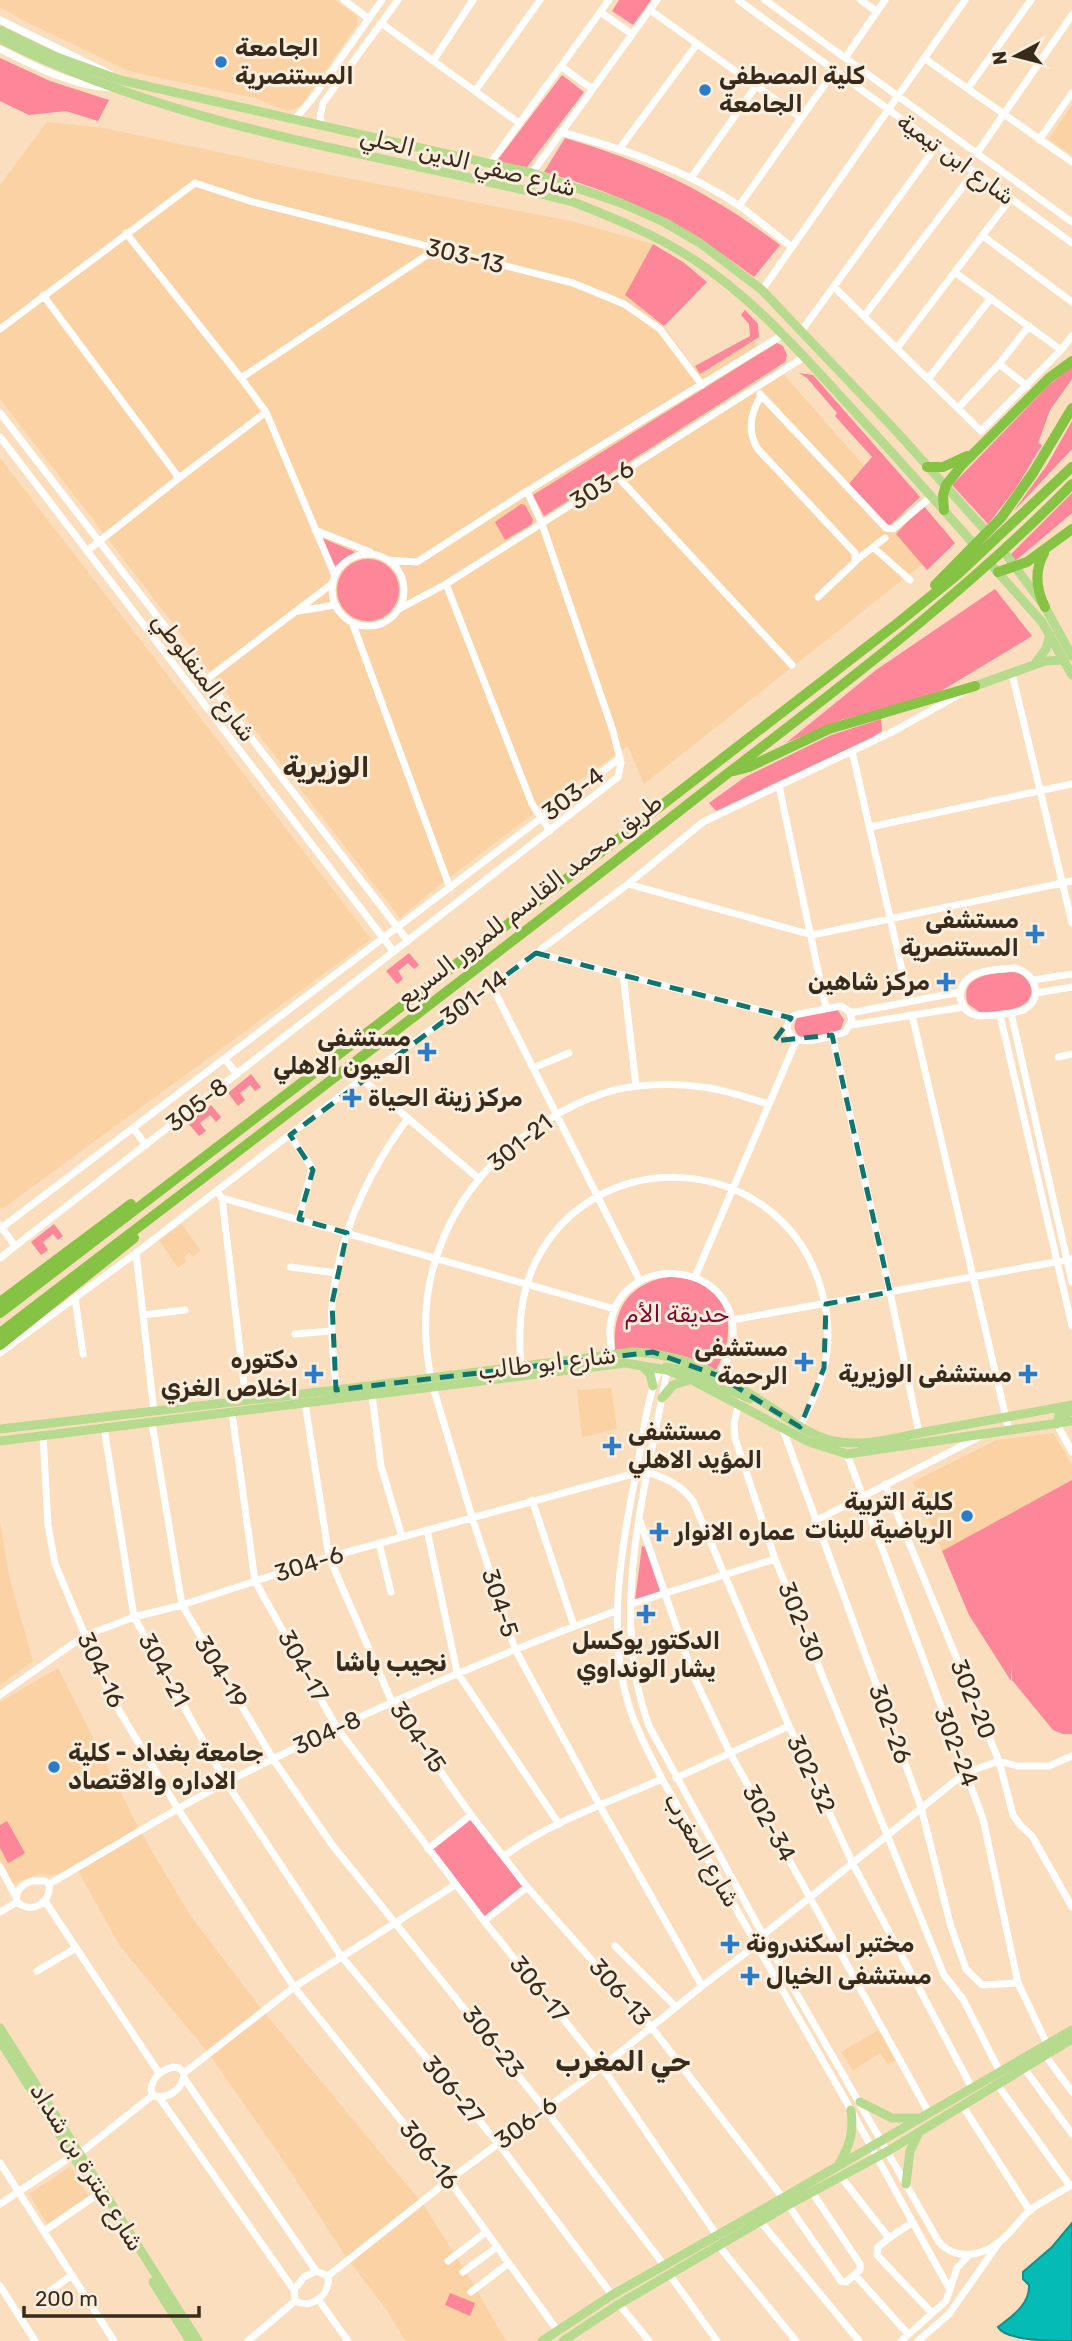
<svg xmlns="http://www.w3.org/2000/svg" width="1072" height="2341" viewBox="0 0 1072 2341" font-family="Rubik,'Noto Naskh Arabic',sans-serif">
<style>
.built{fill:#fbd2a3}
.green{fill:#fd8699}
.water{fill:#04bbb6;stroke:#149088;stroke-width:2}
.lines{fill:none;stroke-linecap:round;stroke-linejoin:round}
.minor{stroke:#fff;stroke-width:7}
.major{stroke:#b6da8e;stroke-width:9}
.highway{stroke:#86c243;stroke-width:10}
.marked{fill:none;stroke:#0f766e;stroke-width:5;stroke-dasharray:14 9;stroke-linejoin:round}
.poi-dot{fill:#2a7ccb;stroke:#fceedd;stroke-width:2.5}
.labels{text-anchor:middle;stroke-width:6;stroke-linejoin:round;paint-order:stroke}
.poi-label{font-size:24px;font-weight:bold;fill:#382b1b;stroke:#fceedd;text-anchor:start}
.street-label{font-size:24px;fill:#382b1b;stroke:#fceedd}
.park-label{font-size:24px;fill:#7d072e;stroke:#fceedd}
.neighbourhood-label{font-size:26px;font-weight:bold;fill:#382b1b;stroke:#fceedd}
.quarter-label{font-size:28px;font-weight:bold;fill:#382b1b;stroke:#fceedd}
</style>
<rect width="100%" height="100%" fill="#fadebd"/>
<path class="built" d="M0 0H335L357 16V25L301 106 288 111 255 98 128 71 23 20 0 7Z
M1072 105V155L1049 139Z
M47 122 103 128 289 167 571 221 653 244 626 296 664 326 693 367 750 336 939 551 644 784 628 746 561 793 438 886 400 918 0 399V185Z
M0 458 371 939 2 1209 0 1207Z
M182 1224 200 1250 193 1257 190 1252 184 1257 186 1261 178 1268 159 1240Z
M611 1388 617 1429 582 1437 577 1390Z
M1053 1433 1072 1465V1480L942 1551 913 1482 997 1440Z
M0 1522 9 1576 33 1661 0 1685Z
M58 1668 140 1831 190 1915 263 2011 422 2203 466 2272 506 2341H405L388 2312 351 2263 411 2211 346 2257 277 2151 209 2054 120 1946 77 1869 51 1875 39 1874 12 1884 0 1859V1702Z
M879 2030 896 2060 888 2065 880 2053 853 2070 841 2052Z
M70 2167 90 2198 48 2225 29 2194Z"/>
<path class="green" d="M619 0H651L633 25 612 11Z
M0 58 50 81 109 100 98 121 66 111 29 115 0 101Z
M562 75 584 92 527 167 496 162Z
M565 138C652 164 708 191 780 245L754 277C688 227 624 194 544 172Z
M653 244 683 262 707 282 664 326 625 295Z
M745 310 758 324 759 337 700 374 695 366 750 336 749 324 741 315Z
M777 343 783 346 787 355 785 362 544 516 543 514 533 495Z
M1072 366V379L1050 410 1038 443 1042 445 1016 488 988 524 952 485 1049 385Z
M799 373 813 375 920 497 889 526 847 486 872 457 835 416 837 413 807 378Z
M1072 421V449L1013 512 1047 465Z
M1072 493V513L1015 561 1011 554Z
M521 504 525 505 533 520 532 524 505 540 495 522Z
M923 505 955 543 927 570 896 534Z
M322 538 355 552 335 566Z
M337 590a31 31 0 1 1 62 0a31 31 0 1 1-62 0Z
M995 589 1032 636 931 697 841 720 786 743 876 670Z
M881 719 882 731 871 738 716 811 709 803 745 777 831 735Z
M409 953 419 965 414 969 408 963 398 971 403 979 397 984 386 971Z
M1012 972C1030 973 1040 997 1021 1006 1010 1011 993 1012 981 1013L968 1004C958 976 991 973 1012 972Z
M837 1009 844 1020 840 1031 802 1038C794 1033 792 1025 798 1017Z
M251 1074 261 1087 255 1091 250 1085 240 1093 245 1100 238 1106 228 1093Z
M211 1105 221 1117 216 1122 210 1115 200 1123 206 1131 199 1136 188 1123Z
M54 1224 63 1236 58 1240 53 1234 43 1242 48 1250 41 1255 31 1242Z
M673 1276C681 1278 692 1279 700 1283 736 1303 733 1339 716 1370 683 1351 652 1349 615 1350 612 1307 630 1282 673 1276Z
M1072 1480V1734H1063L1053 1730 1012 1680V1659L1011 1681 969 1615 942 1551Z
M642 1546 645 1547 660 1591 635 1600Z
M471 1815 527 1887 484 1921 428 1849Z
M7 1821 25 1853 8 1863 0 1848V1825Z
M450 2293 475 2303 470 2316 445 2305Z"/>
<path class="water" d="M1072 2223V2341C1052 2341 1005 2341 998 2327 1011 2317 1030 2305 1029 2285L1023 2279V2272L1052 2247Z"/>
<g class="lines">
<path class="minor" d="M344 0 369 19
M738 0 1072 243
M765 0 1072 222
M861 0 877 12
M650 10 801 118
M600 12 632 34
M0 20 110 74
M381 23 519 123
M0 49C34 66 72 86 111 88
M845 58 885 0
M924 58 1072 162
M433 61 473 0
M561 66 592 89
M968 88 1031 0
M475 91 540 0
M294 120 312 99 382 0
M322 126 320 117 323 103 398 0
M561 132C624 149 687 170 741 207 758 220 775 234 792 247
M1039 140 1072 93
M620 148 697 44
M977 153 1072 15
M489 165 609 0
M532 173 657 0
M691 178 756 86
M739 206 835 70
M126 233 241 378 266 412 335 576
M983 236 1072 302
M956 273 1061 350 1072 336
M834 287 981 431 1061 350
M762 290 965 0
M43 295 179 478
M864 316 974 172
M0 329 195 183 250 201 573 283 624 304 660 329 702 385
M802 330 937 145
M897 348 1011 198
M999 364 1027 386
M241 378 436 249
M928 379 991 298
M760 394 886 528 893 529 932 496
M761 396C751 412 747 430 757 448L855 553V562L818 597
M958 408 999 364 1029 326
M0 413 408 941
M0 437 394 952
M617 476 792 665
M315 530 370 552
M873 547 910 580
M87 551 179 478 266 412
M332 590a36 36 0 1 1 72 0a36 36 0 1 1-72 0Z
M388 560 417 562 527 491 784 334
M855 561 885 538
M446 584 532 804 550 831
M397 610 446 584 804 357
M298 611 335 605
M352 622 450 888
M1012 674 1072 923
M207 679 333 583
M852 751 909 1001
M779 786 826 1008
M870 827 1072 784
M628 884 812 935 1072 881
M536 953 791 1018
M1015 968C1034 972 1045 997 1025 1009 1019 1013 1010 1013 1003 1014 984 1017 963 1020 960 995 963 968 994 970 1015 968Z
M623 974 636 1086
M1033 980 1072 974
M492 986 640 1281
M1036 993 1072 987
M841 1006 849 1011 852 1020 845 1032C828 1037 789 1052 787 1025L794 1015Z
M850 1013 960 992
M1011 1013 1072 1282
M912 1015 1009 1431
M1000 1015 1072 1326
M851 1025 963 1007
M832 1035 890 1292 919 1433
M1058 1057 1072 1054
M225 1059 237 1074
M533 1068 569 1053
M362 1079 478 1178
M133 1128 146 1145
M290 1135 312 1168 299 1219
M219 1194 222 1198 246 1401
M222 1198 615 1309
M0 1225 15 1246
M0 1229 620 758
M136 1253 154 1412
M0 1258 618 777 621 763 613 731 542 524 527 491
M290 1267 337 1273
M695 1277 796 1041
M75 1298 83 1354
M143 1315 185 1310
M732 1320 1072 1259
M295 1334 331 1331
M0 1353 136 1253 362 1079 492 986 628 884 703 822 894 731 962 693
M612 1353C611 1345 609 1335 610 1327 619 1250 736 1259 733 1336 733 1350 726 1363 719 1376
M521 1366C518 1332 520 1294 535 1263 595 1141 773 1152 818 1279 828 1308 831 1339 824 1368 819 1389 809 1408 800 1427
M660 1369C647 1397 644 1431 638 1462 623 1541 605 1628 629 1706 637 1732 650 1755 662 1779L851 2110 950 2290
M667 1370C647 1485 607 1612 649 1726L763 1935 939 2242C955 2260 979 2257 998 2243 1010 2235 1018 2221 1029 2211 1042 2201 1058 2193 1072 2185
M431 1378C410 1276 452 1186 535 1128 565 1108 602 1089 638 1086 658 1084 682 1084 702 1087 724 1089 747 1098 769 1104
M433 1387 472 1517 515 1649 600 1806 702 1986
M336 1390C334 1362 330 1333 332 1305 338 1236 368 1172 408 1118
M372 1395 381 1466 402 1537
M305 1403 329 1557 392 1702 471 1815 527 1887 652 2028 783 2198
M739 1403 734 1423 735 1438 775 1559 944 1975 963 1999 1000 2072
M232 1413 255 1581 337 1728 484 1921 602 2067 716 2234
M152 1423 182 1605 273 1759 333 1846 545 2109 664 2265
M1057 1424 1072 1452
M782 1427 921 1807 951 1927 966 1969 982 1985 1018 1983
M104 1428 134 1617 226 1782 341 1956 498 2143 612 2295
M43 1435 48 1525 55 1564 111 1697 178 1809 294 1987 449 2180 557 2330
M847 1454 983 1819 1018 1983 1047 2044
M648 1472C667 1479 680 1484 693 1501L789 1726 853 1864 972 2088
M885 1484 999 1761 1013 1815 1020 1825 1032 1836 1072 1907
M532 1500 574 1626
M640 1521 693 1675 730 1753 929 2113
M815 1521 983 1435
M427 1530 457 1672 559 1824
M379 1543 391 1592
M631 1604 775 1559
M0 1695 84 1636 134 1617 182 1605 329 1557 636 1473
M676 1778 789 1726
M428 1849 471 1815
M504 1856C550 1822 609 1802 662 1779
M0 1867 16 1897
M32 1881H45L49 1884C52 1903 31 1915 17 1902 15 1891 22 1884 32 1881Z
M49 1884C109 1850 167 1813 229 1781 355 1716 484 1659 618 1610
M45 1901 159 2073
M0 1912 17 1902
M484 1921 527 1887
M763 1935 965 1773 999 1761 1017 1766H1049L1072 1756
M615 1946 676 2007
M37 1971 76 1948
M1045 2055 1072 2092
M173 2067 179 2068 184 2073C183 2089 170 2099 154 2096L151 2090C152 2078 161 2070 173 2067Z
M1024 2068 1072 2134
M184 2073 294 1987 455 1885
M184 2078 316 2271
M997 2084 1070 2186
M159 2097 294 2290
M962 2105 1030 2211
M79 2154 153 2095
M0 2163 114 2341
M841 2177 889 2238 878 2247 877 2255 932 2313
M0 2204 72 2156
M788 2205 841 2281 846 2282 860 2270V2264L812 2192
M760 2221 859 2341
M44 2231 98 2194
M889 2238 913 2222
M718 2245 796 2341
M448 2261 486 2232
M316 2271 328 2276C331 2294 312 2310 295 2301L294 2290 304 2277Z
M463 2272 497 2247
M669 2274 717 2341
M855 2275 908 2334
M328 2276 449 2180 602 2067 702 1986 756 1945
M0 2286 35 2341
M50 2291 72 2275
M471 2292 509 2263
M318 2299 348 2341
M619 2304 649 2341
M248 2341 295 2301
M901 2341 946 2301 957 2268 969 2255
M918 2341 949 2314 998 2244"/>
<path class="major" d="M0 30 54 56 120 80 532 173 621 203 664 222 700 243 762 290 897 432 984 529
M0 39C178 130 381 153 573 202 614 218 656 235 693 259 747 294 790 341 833 388 880 439 926 490 972 542
M1007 556 1045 607 1072 656
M994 568 1042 622 1072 675
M1036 662 1046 649 1050 635
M975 686 1045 661 1064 660
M642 1366 650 1374 653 1386
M666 1367 688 1371 750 1399
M662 1398 673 1385 689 1380
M1057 1424 1059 1415 1072 1411
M0 1429 336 1390 632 1352C684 1353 726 1378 769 1406 789 1419 810 1436 834 1441 864 1448 901 1436 930 1431 977 1422 1025 1414 1072 1405
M0 1441 625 1363 667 1370 692 1380 809 1442 847 1454 1072 1421
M0 2028 198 2341
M0 2041 95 2190
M860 2102 892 2118H920
M839 2164C850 2145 854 2132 851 2110
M906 2184 910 2151 919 2132
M153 2282 190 2341
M542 2341 612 2295 783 2198 1072 2030
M563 2341 619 2304 788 2205 888 2151 1072 2039"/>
<path class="highway" d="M927 467H943L967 456
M944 510 943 495 946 485 962 465 1049 378 1072 361
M1044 553C1034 571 1036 589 1045 607
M998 572 1027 562 1072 529
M935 585 1001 518 1033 473 1072 408
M734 771 749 767 829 729 975 686
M0 1302 131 1204
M0 1313 385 1019 899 622 957 575 1072 467
M0 1333C229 1157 460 984 687 805 819 702 955 604 1072 484
M0 1345 134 1238"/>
</g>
<path class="marked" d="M536 953 791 1018 774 1041 832 1035 890 1292 826 1304 824 1368 800 1427 719 1376 653 1352 336 1390 332 1303 347 1233 299 1219 313 1170 290 1135Z"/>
<g class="poi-dot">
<circle cx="221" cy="62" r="7"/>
<circle cx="705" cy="90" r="7"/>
<path d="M1031.5 923.5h7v7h7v7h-7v7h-7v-7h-7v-7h7z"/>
<path d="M942.5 971.5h7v7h7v7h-7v7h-7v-7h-7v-7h7z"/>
<path d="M423.5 1041.5h7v7h7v7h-7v7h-7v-7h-7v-7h7z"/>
<path d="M348.5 1087.5h7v7h7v7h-7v7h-7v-7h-7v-7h7z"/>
<path d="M800.5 1351.5h7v7h7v7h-7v7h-7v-7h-7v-7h7z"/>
<path d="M310.5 1363.5h7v7h7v7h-7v7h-7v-7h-7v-7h7z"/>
<path d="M1024.5 1363.5h7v7h7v7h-7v7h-7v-7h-7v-7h7z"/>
<path d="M608.5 1435.5h7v7h7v7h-7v7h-7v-7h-7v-7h7z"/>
<circle cx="967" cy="1516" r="7"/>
<path d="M655.5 1521.5h7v7h7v7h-7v7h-7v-7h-7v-7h7z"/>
<path d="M642.5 1603.5h7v7h7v7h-7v7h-7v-7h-7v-7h7z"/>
<circle cx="54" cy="1767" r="7"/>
<path d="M726.5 1933.5h7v7h7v7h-7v7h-7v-7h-7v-7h7z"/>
<path d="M746.5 1965.5h7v7h7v7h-7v7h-7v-7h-7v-7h7z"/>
</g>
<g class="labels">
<g class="poi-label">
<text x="235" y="56">الجامعة<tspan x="235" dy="28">المستنصرية</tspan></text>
<text x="719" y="84">كلية المصطفى<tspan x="719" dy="28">الجامعة</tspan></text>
<text x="1019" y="928" text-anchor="end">مستشفى<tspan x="1019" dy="28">المستنصرية</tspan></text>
<text x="930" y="990" text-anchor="end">مركز شاهين</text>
<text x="411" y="1046" text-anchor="end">مستشفى<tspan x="411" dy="28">العيون الاهلي</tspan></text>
<text x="368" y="1106">مركز زينة الحياة</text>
<text x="788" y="1356" text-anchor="end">مستشفى<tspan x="788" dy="28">الرحمة</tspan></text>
<text x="298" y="1368" text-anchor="end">دكتوره<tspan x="298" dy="28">اخلاص الغزي</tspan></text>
<text x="1012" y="1382" text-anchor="end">مستشفى الوزيرية</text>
<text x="628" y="1440">مستشفى<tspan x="628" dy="28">المؤيد الاهلي</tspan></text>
<text x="953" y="1510" text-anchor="end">كلية التربية<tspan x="953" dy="28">الرياضية للبنات</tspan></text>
<text x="675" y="1540">عماره الانوار</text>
<text x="646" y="1649" text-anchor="middle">الدكتور يوكسل<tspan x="646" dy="28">يشار الونداوي</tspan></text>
<text x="68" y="1761">جامعة بغداد - كلية<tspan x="68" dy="28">الاداره والاقتصاد</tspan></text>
<text x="746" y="1952">مختبر اسكندرونة</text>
<text x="766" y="1984">مستشفى الخيال</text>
</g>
<g class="street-label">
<text transform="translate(956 159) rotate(36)" y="8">شارع ابن تيمية</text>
<text transform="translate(468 162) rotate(14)" y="8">شارع صفي الدين الحلي</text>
<text transform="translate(465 256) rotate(14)" y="8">303-13</text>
<text transform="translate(602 485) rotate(-32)" y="8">303-6</text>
<text transform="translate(204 677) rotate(53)" y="8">شارع المنفلوطي</text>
<text transform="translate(573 794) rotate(-37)" y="8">303-4</text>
<text transform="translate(530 900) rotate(-38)" y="8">طريق محمد القاسم للمرور السريع</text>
<text transform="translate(474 998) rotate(-36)" y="8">301-14</text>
<text transform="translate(197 1105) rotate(-38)" y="8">305-8</text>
<text transform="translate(520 1143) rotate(-39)" y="8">301-21</text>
<text transform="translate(547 1363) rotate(-7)" y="8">شارع ابو طالب</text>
<text transform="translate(309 1564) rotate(-17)" y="8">304-6</text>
<text transform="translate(500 1603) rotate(72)" y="8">304-5</text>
<text transform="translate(801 1622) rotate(68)" y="8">302-30</text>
<text transform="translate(303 1666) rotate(61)" y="8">304-17</text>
<text transform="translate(101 1670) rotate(65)" y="8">304-16</text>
<text transform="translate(164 1670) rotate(61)" y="8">304-21</text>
<text transform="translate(221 1672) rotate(59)" y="8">304-19</text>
<text transform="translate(973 1699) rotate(68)" y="8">302-20</text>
<text transform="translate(890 1724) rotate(70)" y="8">302-26</text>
<text transform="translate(327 1733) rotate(-25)" y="8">304-8</text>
<text transform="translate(418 1737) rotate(56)" y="8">304-15</text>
<text transform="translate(956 1747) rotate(69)" y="8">302-24</text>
<text transform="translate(811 1774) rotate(65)" y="8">302-32</text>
<text transform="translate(769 1823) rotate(61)" y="8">302-34</text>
<text transform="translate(702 1850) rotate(60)" y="8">شارع المغرب</text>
<text transform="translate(539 1989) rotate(51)" y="8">306-17</text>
<text transform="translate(620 1992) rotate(49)" y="8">306-13</text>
<text transform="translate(493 2042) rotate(52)" y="8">306-23</text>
<text transform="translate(453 2090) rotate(50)" y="8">306-27</text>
<text transform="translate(526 2123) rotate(-36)" y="8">306-6</text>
<text transform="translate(429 2155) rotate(52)" y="8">306-16</text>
<text transform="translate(87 2167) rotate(58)" y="8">شارع عنترة بن شداد</text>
</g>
<g class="park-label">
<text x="677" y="1322">حديقة الأم</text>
</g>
<g class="neighbourhood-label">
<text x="391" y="1671">نجيب باشا</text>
</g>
<g class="quarter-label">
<text x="326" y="777">الوزيرية</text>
<text x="623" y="2071">حي المغرب</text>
</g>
</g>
<g transform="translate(1016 56) rotate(263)" stroke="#fceedd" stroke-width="5" paint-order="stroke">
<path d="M0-5L12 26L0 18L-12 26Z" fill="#382b1b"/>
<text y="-10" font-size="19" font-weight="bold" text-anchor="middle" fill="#382b1b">N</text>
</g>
<path d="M24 2306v10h175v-10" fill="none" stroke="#382b1b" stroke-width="3.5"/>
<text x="35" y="2306" font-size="21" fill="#382b1b" stroke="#fceedd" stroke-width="5" paint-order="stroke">200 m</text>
</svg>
